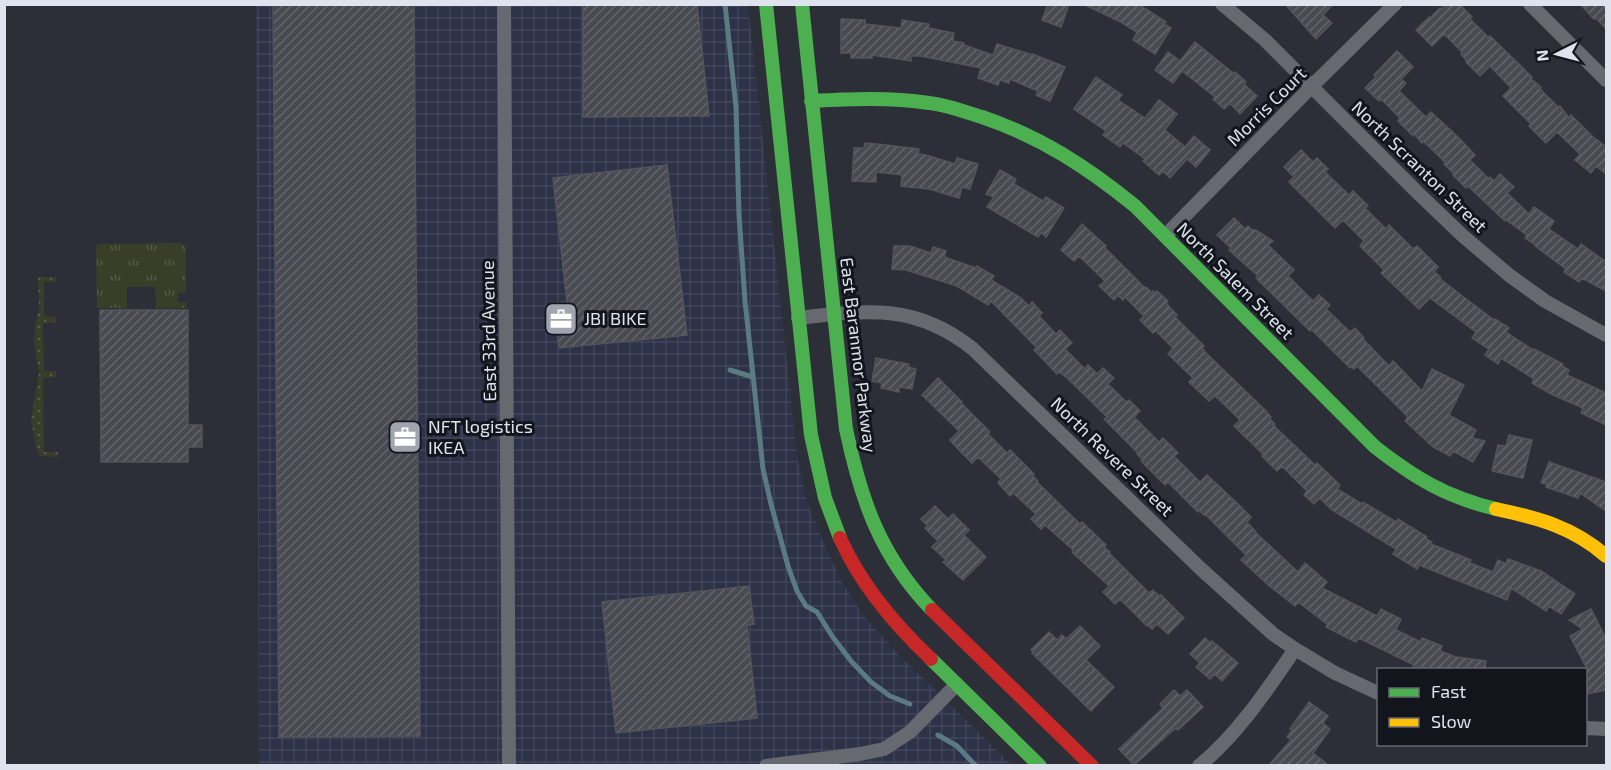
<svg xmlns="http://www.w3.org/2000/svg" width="1611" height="770" viewBox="0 0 1611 770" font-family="'Exo 2',sans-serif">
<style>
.industrial{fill:url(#industrial-grid)}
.grass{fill:url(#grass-tufts)}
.garden{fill:url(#garden-dots)}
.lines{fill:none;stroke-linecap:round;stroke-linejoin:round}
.stream{stroke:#5a7b83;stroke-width:5}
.building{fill:url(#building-hatch);stroke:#54545b;stroke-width:1.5}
.street{stroke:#666970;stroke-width:14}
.fast{stroke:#4caf50;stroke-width:14}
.slow{stroke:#ffc107;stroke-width:14}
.jam{stroke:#c62828;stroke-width:14}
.labels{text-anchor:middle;stroke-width:6;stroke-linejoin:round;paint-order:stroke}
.street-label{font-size:18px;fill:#dfe3ee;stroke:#12151c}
.poi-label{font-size:18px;fill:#dfe3ee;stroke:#12151c;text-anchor:start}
</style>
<defs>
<pattern id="industrial-grid" width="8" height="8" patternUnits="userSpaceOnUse" patternTransform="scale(1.5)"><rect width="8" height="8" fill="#2d3248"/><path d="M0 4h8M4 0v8" fill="none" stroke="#41465a"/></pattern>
<pattern id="grass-tufts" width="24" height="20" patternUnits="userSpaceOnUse" patternTransform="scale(1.5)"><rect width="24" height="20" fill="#393e29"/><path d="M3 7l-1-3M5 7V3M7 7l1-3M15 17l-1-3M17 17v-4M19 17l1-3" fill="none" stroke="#555a48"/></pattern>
<pattern id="garden-dots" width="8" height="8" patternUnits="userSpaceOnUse" patternTransform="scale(1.5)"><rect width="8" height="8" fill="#393e29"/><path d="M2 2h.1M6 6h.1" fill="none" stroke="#555a48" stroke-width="1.8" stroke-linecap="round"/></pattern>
<pattern id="building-hatch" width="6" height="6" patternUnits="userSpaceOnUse" patternTransform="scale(1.5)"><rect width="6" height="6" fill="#4a4b52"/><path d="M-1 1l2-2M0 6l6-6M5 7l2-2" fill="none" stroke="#64656b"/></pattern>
</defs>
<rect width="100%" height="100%" fill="#2c2f38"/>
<path class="industrial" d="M256 5H748L797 456 806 498 822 539 841 580 863 615 895 651 1012 765H259Z"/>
<path class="grass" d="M180 243 185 246 186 251V293H178V302H187L186 308H156L155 287H127V308H97L96 247 99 244Z"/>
<path class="garden" d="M41 277H56L57 282H44V316L56 317V323H43L44 371H56V377L43 378 44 452H58V457L40 456 36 446 31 420 39 373 34 341 35 327 39 309 38 278Z"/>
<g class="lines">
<path class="stream" d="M725 4 736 107 739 215 745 301 763 469 771 504 788 566 797 591 806 606 817 612 832 636 851 661 871 682 890 696 910 704
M730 370 753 377
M938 735 957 746 976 766"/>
</g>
<path class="building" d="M273 4H414L420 736 279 737Z
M583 4H697L709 116 583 117Z
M1048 4H1069L1061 27 1042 20Z
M1083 4H1138L1166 22 1164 24 1171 28 1155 54 1133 40 1137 32 1121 22Z
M1285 4H1333L1323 15 1332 23 1316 39Z
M1447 4H1459L1472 17 1470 19 1489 38 1490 36 1532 77 1530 78 1541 87 1540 89 1558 107 1560 106 1569 118 1571 115 1591 135 1606 147V174L1596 166 1591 173 1575 160 1580 154 1557 132 1546 143 1529 126 1531 124 1503 96 1511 88 1490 66 1480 76 1466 62 1467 61 1461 54 1462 52 1444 34 1432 46 1416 30 1429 17 1430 18 1440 8 1442 9Z
M1580 4H1606V29L1596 18 1594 19Z
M841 19 865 20V24L901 28 902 20 929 24 928 28 954 33 953 41 964 43V45L993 55 997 44 1033 55V54L1065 67 1050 101 1036 95 1038 91 1010 79 1009 83 1000 80 998 85 978 78 981 68 921 56H911V61L872 55V58H851V53H841Z
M1195 42 1233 73 1235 72 1246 82 1244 84 1257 96 1240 114 1230 103 1224 109 1213 99 1215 97 1182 71 1173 83 1155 70 1168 52 1180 61Z
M1397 51 1413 67 1401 79 1406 83 1399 91 1426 117 1431 112 1459 138 1475 155 1470 160 1489 179 1490 177 1494 181 1500 174 1514 187 1507 193 1529 214 1534 207 1554 221 1549 229 1578 249 1581 244 1606 262V291L1582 278 1579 282 1564 272 1566 269 1535 246 1536 245 1525 238 1527 235 1506 220 1505 221 1468 186 1466 188 1453 175 1454 174 1444 164 1446 163 1423 141 1422 143 1414 134 1413 136 1398 121 1400 118 1381 99 1379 101 1365 88 1376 77 1374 75Z
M1096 77 1122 95 1118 100 1145 118 1159 100 1177 114 1165 130 1185 147 1194 136 1210 150 1196 167 1187 159 1170 178 1163 171 1159 175 1143 161 1145 159 1123 143 1120 147 1103 135 1106 131 1074 109Z
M865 143 886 145 919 149 918 154 926 155 955 164 957 158 978 164 970 189 962 187 959 198 929 189 901 186 902 175 876 172V182L852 181 854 148H864Z
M1301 150 1313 162 1317 158 1328 169 1325 172 1349 195 1353 191 1368 206 1365 208 1386 229 1389 225 1413 249 1417 246 1438 267 1434 271 1441 278 1440 279 1494 320 1495 319 1509 328 1506 332 1533 350 1534 349 1563 364 1562 366 1569 370 1567 375 1606 393V425L1581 413 1583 408 1551 394 1532 383 1534 379 1501 358 1498 364 1485 355 1489 349 1472 338 1476 332 1430 298 1419 309 1381 273 1384 270 1360 246 1364 241 1343 220 1335 228 1289 182 1294 177 1284 167Z
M667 165 687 335 559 348 553 303 567 302 553 178Z
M1000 170 1016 179 1014 184 1043 201 1046 197 1064 208 1046 237 1041 232 1038 237 987 207 994 197 986 194Z
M1234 218 1245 229 1248 226 1252 230H1256L1273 241 1268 245 1294 270 1288 276 1313 301 1319 295 1330 305 1326 309 1350 332 1355 328 1364 338 1363 339 1389 366 1393 361 1422 391 1432 369 1464 385 1449 415 1476 430 1472 438 1485 441 1473 462 1453 451 1450 456 1433 447 1405 421 1408 417 1357 366 1354 369 1351 367 1350 368 1311 329 1310 331 1256 278 1258 276 1229 250 1231 248 1217 235Z
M1082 224 1106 246 1105 248 1145 288 1146 287 1152 293 1153 291 1155 293 1157 291 1168 301 1166 303 1177 315 1175 317 1204 346 1202 348 1207 354 1265 410 1271 417 1270 419 1275 424 1273 425 1315 465 1317 463 1340 485 1337 489 1362 504 1363 502 1396 522 1398 519 1427 537 1426 539 1432 542 1431 544 1471 560 1470 563 1493 572 1498 560 1506 564 1508 559 1541 571 1575 594 1561 614 1549 606 1546 611 1511 588 1507 600 1419 565 1417 569 1393 554 1396 549 1332 510 1320 498 1314 504 1304 495 1307 491 1282 466 1277 471 1262 456 1264 455 1234 426 1240 420 1230 410 1215 396 1209 401 1189 382 1193 378 1168 354 1173 348 1156 331 1153 333 1140 320 1144 316 1125 297 1123 300 1118 295 1114 300 1099 286 1105 281 1079 256 1074 261 1061 250Z
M894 246H910L931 253 933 247 946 251 944 257 976 268 977 266 994 276 991 280 1021 298 1029 306 1032 302 1042 313 1039 316 1056 334 1060 330 1072 343 1065 349 1085 369 1088 365 1097 374 1103 368 1114 378 1108 384 1126 402 1129 400 1140 411 1134 417 1159 442 1163 438 1178 453 1174 456 1200 482 1207 475 1237 503 1251 517 1247 522 1256 532V533L1298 572 1305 563 1327 582 1322 588 1377 616 1381 609 1401 619 1396 630 1421 642 1422 638 1442 646 1440 651 1456 657 1486 661 1485 669H1412L1414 665 1359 638 1356 642 1326 627 1327 624 1298 602 1295 606 1266 583 1241 560 1246 555 1205 514 1204 515 1199 510 1198 512 1168 482 1165 485 1141 461 1143 460 1137 454 1138 453 1104 419 1107 417 1066 377 1059 372 1057 374 1034 350 1037 348 991 301 988 305 957 286 906 270 892 269Z
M100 310H188V425H202V447H188V462H101Z
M876 358 909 364 908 367 916 369 912 389 899 387V392L881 388 882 383 872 381Z
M938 378 962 402 961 403 990 432 988 434 1007 453 1010 450 1034 474 1032 475 1038 481 1037 482 1080 524 1082 522 1106 545 1104 547 1110 552 1109 553 1149 593 1153 590 1159 596 1161 595 1184 618 1168 634 1157 624 1152 629 1148 625 1147 626 1120 599 1115 604 1103 592 1109 586 1072 552 1073 550 1045 525 1041 529 1031 519 1036 514 1013 493 1010 496 998 483 1001 479 978 457 972 463 957 448 950 440 959 431 922 395Z
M1509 435 1532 440 1523 478 1492 471 1498 445 1506 446Z
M1549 462 1606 482V511L1580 493 1578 498 1546 487 1547 484 1541 483Z
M935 506 948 519 953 514 969 530 964 535 986 557 963 580 943 562 946 560 932 547 938 541 925 528 928 526 921 519Z
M749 586 754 624 747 625 757 718 616 733 602 602Z
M1591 609 1606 639V690L1586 694 1587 669 1570 636 1583 629 1569 620Z
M1080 626 1100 646 1086 660 1114 687 1091 711 1032 653 1033 652 1031 650 1049 632 1057 640 1062 635 1066 639Z
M1205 638 1210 643 1212 641 1238 663 1222 681 1215 674 1210 679 1196 667 1200 663 1190 654Z
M1174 690 1180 696 1187 690 1203 707 1178 730 1176 728 1170 733 1134 765 1119 749 1163 708 1160 704Z
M1309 702 1328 716 1323 723 1330 729 1313 753 1328 765H1269L1291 740 1287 737 1292 730 1290 729Z"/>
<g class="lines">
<path class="street" d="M504 4 509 766
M1222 4 1265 40 1419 194 1463 236 1509 275 1545 301 1606 335
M1530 4 1606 80
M1165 236 1311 87 1395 4
M798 318C867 310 916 303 973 349L1201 569 1273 634 1295 649 1335 673 1378 693
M1586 728 1606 729
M766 766 860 754 884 749 910 732 957 684
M1199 766C1238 734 1267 690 1295 649"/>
<path class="fast" d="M766 4 811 435 825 498 840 538
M802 4 846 429C861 500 880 556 932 610
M811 101C850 99 890 97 929 103 948 105 965 112 982 117 1041 137 1087 167 1135 206L1375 447C1415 478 1446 497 1496 509
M931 659 1040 766"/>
<path class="slow" d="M1496 509C1538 518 1573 527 1606 556"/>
<path class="jam" d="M840 538C861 585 894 624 931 659
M932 610 1092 766"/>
</g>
<defs>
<symbol id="office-square" viewBox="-11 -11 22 22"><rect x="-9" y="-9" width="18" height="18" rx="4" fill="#a0a4ae" stroke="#12151c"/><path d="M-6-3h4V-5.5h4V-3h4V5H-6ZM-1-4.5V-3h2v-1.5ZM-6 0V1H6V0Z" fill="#fff"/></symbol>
</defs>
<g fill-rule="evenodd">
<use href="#office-square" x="542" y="300" width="38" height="38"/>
<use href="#office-square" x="386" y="418" width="38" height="38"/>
</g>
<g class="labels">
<g class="street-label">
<text transform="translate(1267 107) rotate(-45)" y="6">Morris Court</text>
<text transform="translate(1419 167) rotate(44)" y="6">North Scranton Street</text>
<text transform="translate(1235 281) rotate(45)" y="6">North Salem Street</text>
<text transform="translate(489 331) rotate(-91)" y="6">East 33rd Avenue</text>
<text transform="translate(858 355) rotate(83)" y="6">East Baranmor Parkway</text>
<text transform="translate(1112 457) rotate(44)" y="6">North Revere Street</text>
</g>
<g class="poi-label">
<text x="584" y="325">JBI BIKE</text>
<text x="428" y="433">NFT logistics<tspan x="428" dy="21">IKEA</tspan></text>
</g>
</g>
<rect width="1611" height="770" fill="none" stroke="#dfe3ee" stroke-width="12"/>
<rect x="1377" y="668" width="210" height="78" fill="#12151c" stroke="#646770" stroke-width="1.5"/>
<rect x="1389" y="688" width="30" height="9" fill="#4caf50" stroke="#646770" stroke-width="1.5"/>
<text x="1431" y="698" font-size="18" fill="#dfe3ee">Fast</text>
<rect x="1389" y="718" width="30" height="9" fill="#ffc107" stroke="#646770" stroke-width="1.5"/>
<text x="1431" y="728" font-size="18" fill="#dfe3ee">Slow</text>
<g transform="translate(1557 54) rotate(264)" stroke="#12151c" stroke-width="4.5" paint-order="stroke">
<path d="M0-4.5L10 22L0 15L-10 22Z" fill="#dfe3ee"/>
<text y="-9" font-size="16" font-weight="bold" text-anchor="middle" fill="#dfe3ee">N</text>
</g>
</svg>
